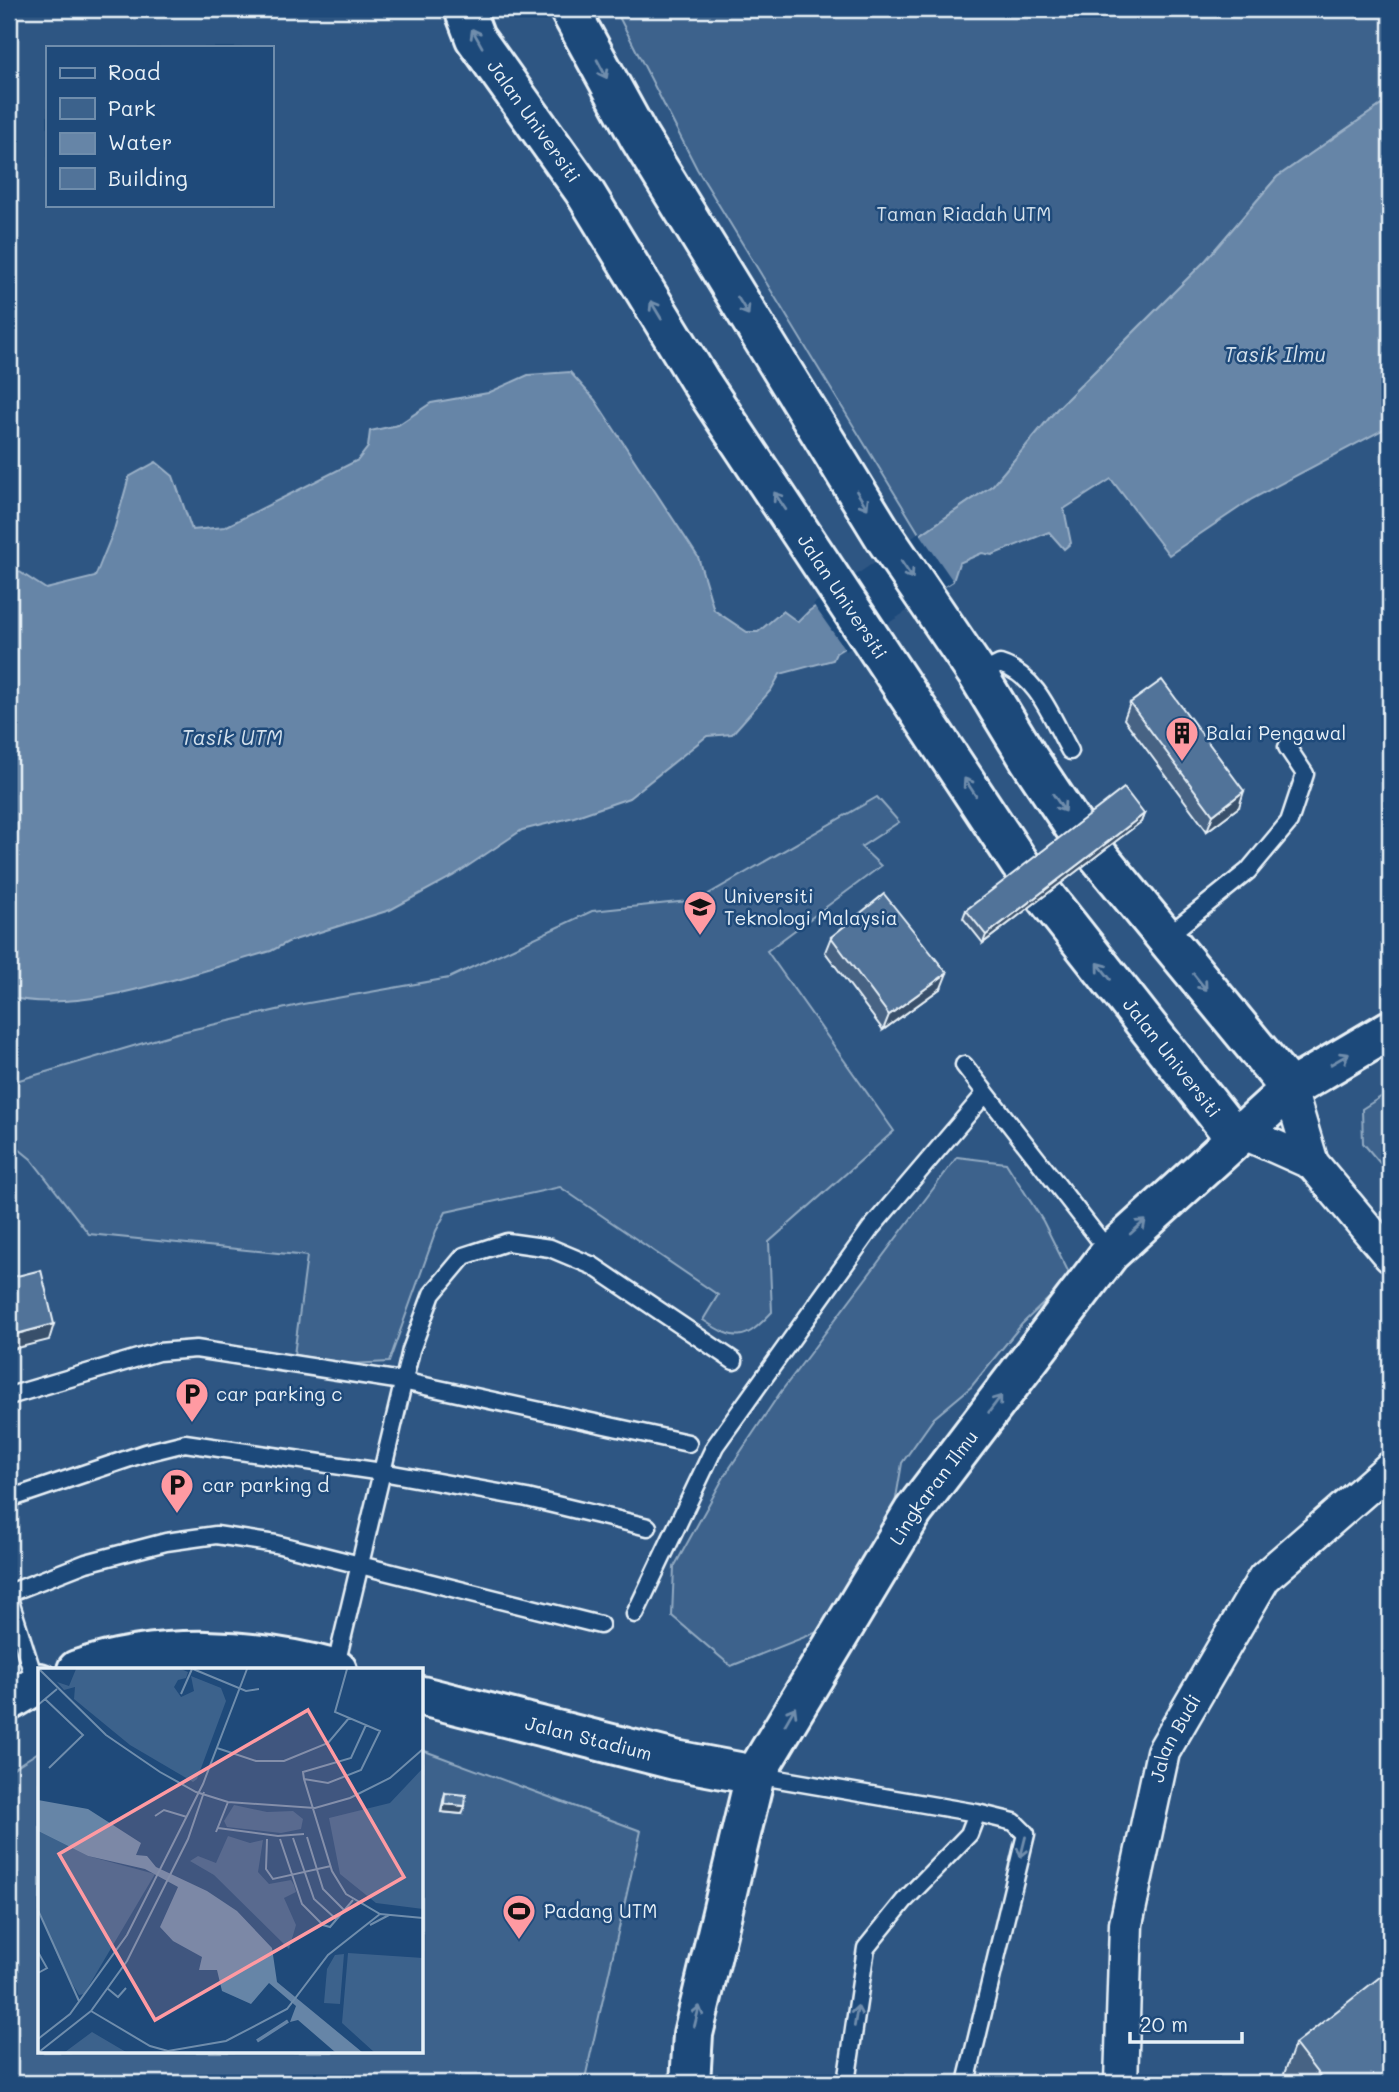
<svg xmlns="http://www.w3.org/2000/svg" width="1399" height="2092" viewBox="0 0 1399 2092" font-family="Mali,sans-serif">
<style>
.built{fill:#2e5683;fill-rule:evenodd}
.green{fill:#3c628c;stroke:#92aac2;stroke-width:2}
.water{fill:#6685a7;stroke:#9ab0c7;stroke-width:2}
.pier{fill:#1f4a7a}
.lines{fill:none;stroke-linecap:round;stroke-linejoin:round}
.lane-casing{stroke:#e8f1f8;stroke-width:21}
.street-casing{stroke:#e8f1f8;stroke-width:37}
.secondary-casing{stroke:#e8f1f8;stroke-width:44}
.lane{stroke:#1f4a7a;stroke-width:16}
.street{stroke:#1f4a7a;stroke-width:32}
.secondary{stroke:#1f4a7a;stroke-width:38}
.wall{fill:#466384;stroke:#e8f1f8;stroke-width:2}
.shaded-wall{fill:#39506b;stroke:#e8f1f8;stroke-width:2}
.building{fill:#517399;stroke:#e8f1f8;stroke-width:2}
.oneway{stroke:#6f8dac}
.labels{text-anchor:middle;stroke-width:5;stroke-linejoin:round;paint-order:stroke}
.street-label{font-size:19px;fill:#e8f1f8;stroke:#1f4a7a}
.park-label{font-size:19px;fill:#d7e3ed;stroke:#1f4a7a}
.poi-label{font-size:19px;fill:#e8f1f8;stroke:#1f4a7a;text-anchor:start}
.water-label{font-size:21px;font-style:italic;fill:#d4e1ec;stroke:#1f4a7a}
.inset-river{fill:none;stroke:#6685a7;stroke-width:3.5}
.inset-road{fill:none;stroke:#6f8dac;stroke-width:2}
.view{fill:#ff9aa2;fill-opacity:0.15;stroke:#ff9aa2;stroke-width:3.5}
.inset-edge{fill:none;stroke:#e8f1f8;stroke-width:3.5}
</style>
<rect width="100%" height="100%" fill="#1f4a7a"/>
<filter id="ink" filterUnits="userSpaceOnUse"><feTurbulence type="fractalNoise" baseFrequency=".0143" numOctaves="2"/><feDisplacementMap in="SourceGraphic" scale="14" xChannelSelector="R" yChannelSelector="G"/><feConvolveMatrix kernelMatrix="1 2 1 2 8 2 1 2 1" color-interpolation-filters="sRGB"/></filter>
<g filter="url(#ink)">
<path class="built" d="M9 9H1390V2083H9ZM47 47H271V205H47ZM40 1670H422V2052H40Z"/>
<path class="green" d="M615 9H1390V99L1277 177 1206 260 1057 409 993 485 920 535 697 169Z
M877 797 899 822 861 847 881 866 767 951 894 1131 769 1242 772 1312C744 1342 736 1342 703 1320L718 1295 560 1187 446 1212 436 1231 389 1362 350 1364 294 1355 307 1256 89 1234 31 1159 9 1141V1083L177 1033 303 1004 449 978 592 911 698 900Z
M1390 1091V1175L1363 1143 1362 1109Z
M957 1157 1006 1163 1043 1221 1071 1277 1022 1324 971 1387 934 1418 902 1463 895 1504 820 1631 731 1666 672 1616 674 1567 725 1475 780 1393Z
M422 1750 641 1831 584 2083H9V1771L40 1751V2052H422Z"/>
<path class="water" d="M1390 99V426L1252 499 1169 555 1111 479 1064 509 1071 543 1064 549 1049 532 992 555 982 553 959 563 953 581 836 653 833 660 780 674 771 690 732 734 707 736 629 798 574 817 522 830 453 876 390 910 288 942 271 951C198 971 82 1016 9 997V565L46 589 95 577 114 530 129 477 156 462 173 476 192 530 225 527 358 460 368 447 370 431 398 425 431 403 488 393 528 375 570 372 595 400 698 557 714 610 747 632H758L783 611 798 622 809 611 993 485 1057 409 1206 260 1277 177Z"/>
<path class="pier" d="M919 532 953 581 846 651 813 604Z"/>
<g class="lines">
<defs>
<path id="lane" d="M978 675 1000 664C1038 676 1051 717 1070 751
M1166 937 1248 871 1289 822 1305 774 1287 747
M964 1065 1110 1253
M9 1396 158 1352 196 1349 402 1381 688 1443
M9 1499 145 1453 185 1443 382 1472 527 1498 648 1527
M9 1593 86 1563 166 1542 216 1535 276 1544 600 1625
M9 1598 36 1684
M635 1614 715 1446 871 1228 985 1094
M335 1669 411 1350 432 1294 464 1256 507 1242 550 1248 593 1266 734 1361
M755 1775 977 1813 1014 1822 1026 1834 966 2083
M846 2083 866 1948 904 1901 969 1834 977 1813"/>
<g id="street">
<path d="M1290 1089 1312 1163 1390 1256"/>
<path d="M1242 1132 1312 1163"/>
<path id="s1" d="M1121 2083 1126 1924 1163 1752 1264 1578 1390 1468"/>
</g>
<g id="secondary">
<path id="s2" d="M464 9 475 38 584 191 700 381 1020 864 1225 1125 1242 1132"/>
<path d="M569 9 639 137 885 538 978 675 1029 759 1073 825 1290 1089"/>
<path d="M77 1670C160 1642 253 1647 337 1670"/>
<path id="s3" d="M422 1696 675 1760 755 1775"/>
<path d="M9 1701 40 1683"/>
<path id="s4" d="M690 2083 693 2034 755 1775 913 1512 1110 1253 1290 1089 1390 1030"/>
</g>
</defs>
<use href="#lane" class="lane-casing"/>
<use href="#street" class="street-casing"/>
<use href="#secondary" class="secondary-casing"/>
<use href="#lane" class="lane"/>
<use href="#street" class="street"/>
<use href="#secondary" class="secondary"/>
</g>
<path class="wall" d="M1130 703 1239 807 1207 831 1124 719Z
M1144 814 1141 822 983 943 963 918 966 910Z
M831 937 941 988 883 1030 825 952Z
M445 1793 462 1814 441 1812 443 1801Z
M1295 2044 1390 2083H1291L1284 2074Z"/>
<path class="shaded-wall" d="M1244 791 1239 807 1207 831 1213 815Z
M1144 814 1141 822 983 943 986 935Z
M947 973 941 988 883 1030 889 1015Z
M54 1324 49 1340 9 1350V1336Z
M444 1804 465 1806 462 1814 441 1812Z"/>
<path class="building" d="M1162 680 1244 791 1213 815 1130 703Z
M1124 788 1144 814 986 935 966 910Z
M884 894 947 973 889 1015 831 937Z
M41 1270 54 1324 9 1336V1278Z
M445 1793 466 1795 465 1806 444 1804Z
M1390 1969V2083H1325L1295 2044Z"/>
<defs><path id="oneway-shaft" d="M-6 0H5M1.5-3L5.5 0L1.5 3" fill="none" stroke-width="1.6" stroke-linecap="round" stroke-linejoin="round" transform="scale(1.75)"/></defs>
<g class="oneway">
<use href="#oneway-shaft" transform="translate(477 38) rotate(-119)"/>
<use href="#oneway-shaft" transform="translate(602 69) rotate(62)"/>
<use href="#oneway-shaft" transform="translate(743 306) rotate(58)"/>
<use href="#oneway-shaft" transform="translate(656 310) rotate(-121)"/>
<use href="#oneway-shaft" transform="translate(862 500) rotate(58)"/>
<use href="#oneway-shaft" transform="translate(780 501) rotate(-124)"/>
<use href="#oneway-shaft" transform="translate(907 570) rotate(56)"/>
<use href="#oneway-shaft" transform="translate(970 787) rotate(-123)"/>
<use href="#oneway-shaft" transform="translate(1059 803) rotate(56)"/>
<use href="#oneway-shaft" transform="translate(1104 971) rotate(-128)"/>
<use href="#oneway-shaft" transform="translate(1200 982) rotate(51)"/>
<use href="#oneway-shaft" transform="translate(1340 1059) rotate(-30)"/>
<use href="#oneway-shaft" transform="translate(1138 1227) rotate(-42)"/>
<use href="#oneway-shaft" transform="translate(995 1404) rotate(-53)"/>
<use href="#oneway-shaft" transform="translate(790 1716) rotate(-60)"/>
<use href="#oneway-shaft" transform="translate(1023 1847) rotate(104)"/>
<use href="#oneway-shaft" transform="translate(697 2016) rotate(-76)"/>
<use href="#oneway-shaft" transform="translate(856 2016) rotate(-81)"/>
</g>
</g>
<defs>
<symbol id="building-pin" viewBox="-11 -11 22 30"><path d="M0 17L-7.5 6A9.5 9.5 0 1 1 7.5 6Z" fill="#ff9aa2" stroke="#1f4a7a"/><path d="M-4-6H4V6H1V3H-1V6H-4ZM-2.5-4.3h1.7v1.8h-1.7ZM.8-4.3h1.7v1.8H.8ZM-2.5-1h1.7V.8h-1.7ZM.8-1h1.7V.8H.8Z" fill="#111"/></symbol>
<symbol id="university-pin" viewBox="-11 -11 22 30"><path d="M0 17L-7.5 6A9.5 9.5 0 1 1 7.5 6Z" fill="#ff9aa2" stroke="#1f4a7a"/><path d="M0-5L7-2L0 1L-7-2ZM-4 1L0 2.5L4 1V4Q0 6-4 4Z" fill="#111"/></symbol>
<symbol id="parking-pin" viewBox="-11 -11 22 30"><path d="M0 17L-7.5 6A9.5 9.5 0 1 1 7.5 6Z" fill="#ff9aa2" stroke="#1f4a7a"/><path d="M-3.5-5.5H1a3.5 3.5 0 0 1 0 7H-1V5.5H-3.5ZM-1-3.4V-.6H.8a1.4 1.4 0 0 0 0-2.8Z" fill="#111"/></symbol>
<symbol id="stadium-pin" viewBox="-11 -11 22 30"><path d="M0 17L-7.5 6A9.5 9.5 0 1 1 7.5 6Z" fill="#ff9aa2" stroke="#1f4a7a"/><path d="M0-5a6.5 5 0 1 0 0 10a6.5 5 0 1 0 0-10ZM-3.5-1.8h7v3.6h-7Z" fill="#111"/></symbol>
</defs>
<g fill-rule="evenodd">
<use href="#building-pin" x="1163" y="714" width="38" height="52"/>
<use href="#university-pin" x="681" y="888" width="38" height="52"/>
<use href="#parking-pin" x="173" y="1375" width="38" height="52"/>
<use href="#parking-pin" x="158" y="1466" width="38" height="52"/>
<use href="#stadium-pin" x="500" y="1892" width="38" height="52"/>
</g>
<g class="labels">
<g class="street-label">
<text dy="7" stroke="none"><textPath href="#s2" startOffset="133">Jalan Universiti</textPath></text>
<text dy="7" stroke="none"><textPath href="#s2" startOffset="700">Jalan Universiti</textPath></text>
<text dy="7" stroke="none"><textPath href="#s2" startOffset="1267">Jalan Universiti</textPath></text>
<text dy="7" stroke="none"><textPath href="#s4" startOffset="654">Lingkaran Ilmu</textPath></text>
<text dy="7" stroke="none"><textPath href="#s3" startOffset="172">Jalan Stadium</textPath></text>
<text dy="7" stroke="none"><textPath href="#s1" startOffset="352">Jalan Budi</textPath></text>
</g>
<g class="park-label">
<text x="964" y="221">Taman Riadah UTM</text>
</g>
<g class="poi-label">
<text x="1206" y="740">Balai Pengawal</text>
<text x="724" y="903">Universiti<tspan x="724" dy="22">Teknologi Malaysia</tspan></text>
<text x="216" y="1401">car parking c</text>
<text x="202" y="1492">car parking d</text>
<text x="544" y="1918">Padang UTM</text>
</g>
<g class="water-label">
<text x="1275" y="362">Tasik Ilmu</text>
<text x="232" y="745">Tasik UTM</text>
</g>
</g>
<g transform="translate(38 1668)">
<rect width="385" height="385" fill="#1f4a7a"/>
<path d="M38 1H143L150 4 148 10 140 12 136 19 143 29 156 23 153 8 183 20 188 33 159 111 155 114 92 77 36 31 37 19 26 22 19 14 31 18ZM385 100V241L338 235 302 206 291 150 352 135ZM196 137 229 144 255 143 265 151 263 161 243 165 189 159 186 153ZM0 163 50 188 117 206 46 326 41 327 23 296 0 239ZM190 168 212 175 225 172 220 204 231 216 253 212 256 217 258 224 246 230 258 257 251 281 176 207 152 193 160 188 178 195ZM310 285 385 290V384H336L304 355ZM306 286 302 336 286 335 289 301 297 287ZM54 364 88 384H27Z" fill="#3c628c"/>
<path d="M0 132 50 141 103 175 98 187 109 188 118 199 169 223 199 243 234 280 239 314 324 384H297L260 352 252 354 258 338 231 315 213 336 184 323 179 302H161L164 289 135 273 122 259 140 219 107 201 50 188 0 163Z" fill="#6685a7"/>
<path class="inset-river" d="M219 373 250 353"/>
<path class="inset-road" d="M1 1 68 67 122 104 158 124 190 134 277 140 312 130 352 110 385 81M155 1 208 23 221 21M143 26 154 1M7 31 45 67 11 100M0 37 19 21M328 57 313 90 265 104 266 111 294 203 308 226 342 246 385 250M179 80 218 93H246L290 75 311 50M266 111 290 115 323 102 342 63 297 44 309 1M117 148 126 142 149 149M180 160 240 168 266 166M178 164 190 134M269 169 285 221 306 242M255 170 276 231 298 251M229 171 228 201 235 211 293 198M242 171 264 236 285 257 292 259 315 232M0 242 41 333M332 257 351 247M0 284 9 300 0 305M69 320 80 329 88 320M53 343 112 378 130 383 188 373 249 341 290 287 342 246M53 343 89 293 150 171 166 124M0 371 32 346 89 267 165 116 209 1M1 384 53 343"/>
<path class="view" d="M270 42 366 209 117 352 21 186Z"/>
<rect width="385" height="385" class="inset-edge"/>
</g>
<rect width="1399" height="2092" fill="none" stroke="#1f4a7a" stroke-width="35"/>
<rect x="18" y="18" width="1364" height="2057" fill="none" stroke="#e8f1f8" stroke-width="2.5" filter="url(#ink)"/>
<rect x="46" y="46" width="228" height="161" fill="#1f4a7a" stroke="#6f8dac" stroke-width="2"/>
<rect x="60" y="68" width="35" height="10" fill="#1f4a7a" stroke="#6f8dac" stroke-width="2"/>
<text x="108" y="80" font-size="21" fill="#e8f1f8">Road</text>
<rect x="60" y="98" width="35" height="21" fill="#3c628c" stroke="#6f8dac" stroke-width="2"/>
<text x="108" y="116" font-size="21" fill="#e8f1f8">Park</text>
<rect x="60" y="133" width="35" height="21" fill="#6685a7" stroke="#6f8dac" stroke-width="2"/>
<text x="108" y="150" font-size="21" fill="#e8f1f8">Water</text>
<rect x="60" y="168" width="35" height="21" fill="#517399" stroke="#6f8dac" stroke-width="2"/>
<text x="108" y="186" font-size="21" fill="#e8f1f8">Building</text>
<path d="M1130 2032v10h112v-10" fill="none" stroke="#e8f1f8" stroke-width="3.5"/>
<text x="1140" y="2032" font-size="21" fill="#e8f1f8" stroke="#1f4a7a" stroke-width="5" paint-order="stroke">20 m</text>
</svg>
